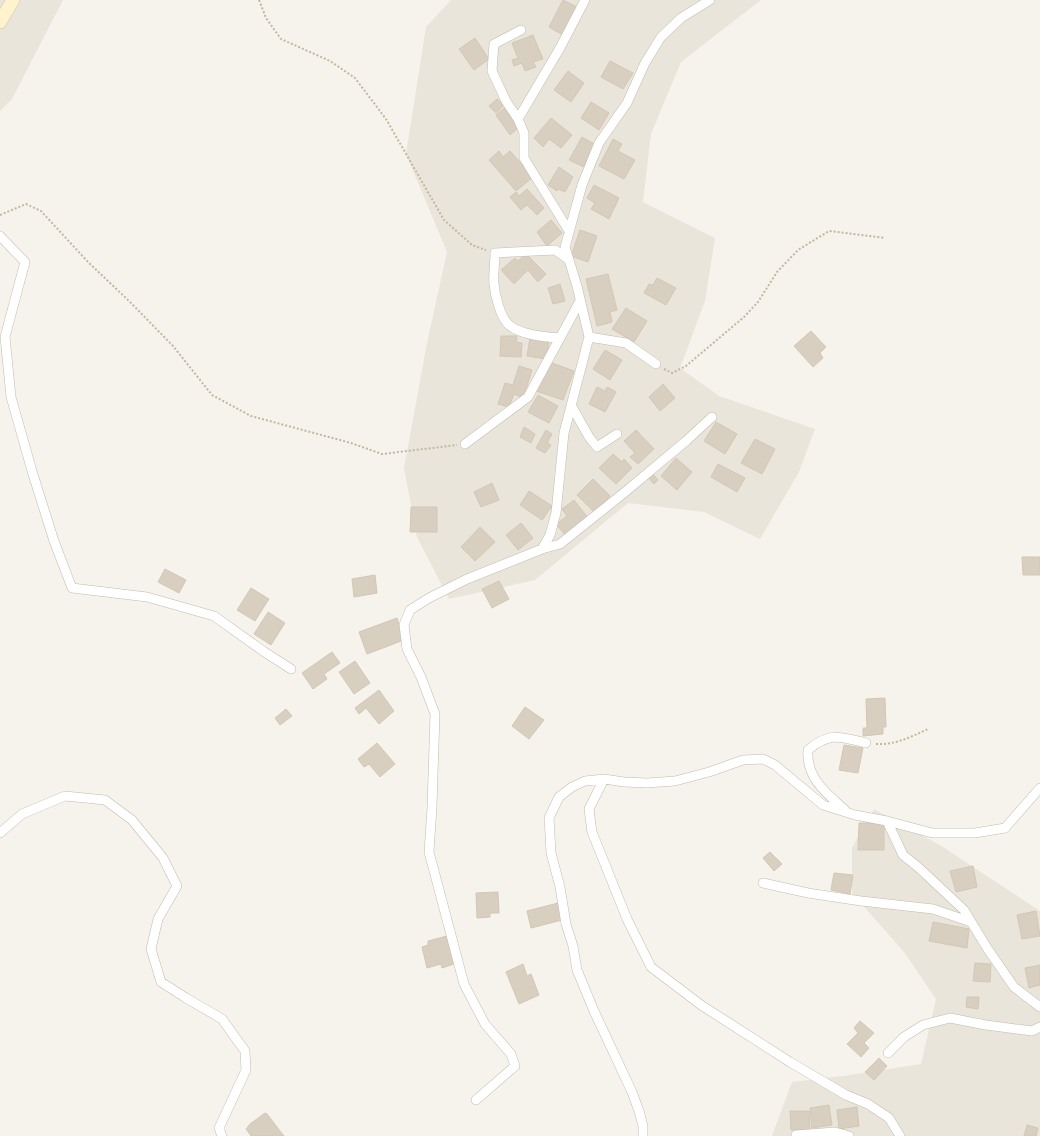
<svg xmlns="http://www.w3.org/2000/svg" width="1040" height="1136" viewBox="0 0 1040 1136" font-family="'Titillium Web',sans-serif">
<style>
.residential{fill:#eae5da}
.building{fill:#d8cfc1;stroke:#d3c7b4}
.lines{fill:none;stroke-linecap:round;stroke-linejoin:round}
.street-casing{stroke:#c2bbae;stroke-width:10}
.secondary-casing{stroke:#d6c79b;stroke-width:14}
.path{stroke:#c4b79f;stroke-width:2;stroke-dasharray:2 2;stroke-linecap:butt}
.street{stroke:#fff;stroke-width:9}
.secondary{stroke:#fff3cd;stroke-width:13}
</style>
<rect width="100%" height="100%" fill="#f6f3ec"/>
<path class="residential" d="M0 0H63L12 99 0 111Z
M451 0H761L681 62 651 134 643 202 715 238 705 301 680 368 719 396 815 429 799 472 760 539 704 512 628 503 535 580 449 599 417 537 404 468 427 343 447 252 406 154 426 27Z
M874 809 943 847 1040 911V1136H772L792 1082 843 1076 921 1064 936 999 904 952 852 893V848L865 823Z"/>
<path class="building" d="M563 0 579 8 565 36 549 27Z
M533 35 543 59 533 62 536 67 525 71 522 63 514 66 512 60 518 58 512 43Z
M475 38 489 59 474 70 459 49Z
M610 61 633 73 623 89 601 77Z
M568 71 584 83 571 102 554 90Z
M497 99 504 105 496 113 489 106Z
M591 102 609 113 599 130 581 118Z
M504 108 518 128 510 135 496 115Z
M551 118 572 135 561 148 549 139 543 147 534 138Z
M582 137 596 145 584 167 569 160Z
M613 139 622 144 618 151 635 160 624 179 599 166Z
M499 151 503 157 510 151 533 177 516 191 489 160Z
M559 167 573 177 565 192 558 189 557 191 548 185Z
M594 185 619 198 609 219 591 209 595 203 587 198Z
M527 189 544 208 537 215 527 205 521 210 510 197 516 192 519 196Z
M551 220 562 233 547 246 537 232Z
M580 230 597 236 588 262 571 256Z
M526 254 546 274 538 282 528 270 514 284 501 270 515 258 518 261Z
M608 274 617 310 610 312 612 322 597 326 586 279Z
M657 278 676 288 666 305 644 293 649 284 653 285Z
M560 284 565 301 553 304 548 288Z
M626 308 647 321 634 342 612 329Z
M811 331 826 347 820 353 823 358 813 367 794 346Z
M501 336H517L516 342 522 343 521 357 500 356Z
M530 338 549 341 546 359 527 356Z
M605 350 622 360 610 380 593 369Z
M549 362 574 371 563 400 536 391 540 379 543 380Z
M519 366 532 370 523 398 514 394 509 407 498 404 505 383 513 385Z
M663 384 675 398 660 411 649 397Z
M597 387 605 391 607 387 616 392 605 412 589 404Z
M538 395 558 406 549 423 528 412Z
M716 422 737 434 725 454 704 441Z
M524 427 535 434 531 443 520 437Z
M546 430 552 434 547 443 551 445 545 453 536 448Z
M636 430 654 449 638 464 630 457 635 453 624 441Z
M755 439 775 449 762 474 741 463Z
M613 454 622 462 624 459 632 468 616 484 599 468Z
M676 458 692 472 677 490 661 476Z
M718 464 745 478 737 492 711 477Z
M652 473 658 480 654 484 648 477Z
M593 479 610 496 594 512 577 495Z
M492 483 499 500 481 507 474 492Z
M529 491 552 506 542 520 520 505Z
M574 500 588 518 565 535 556 524 567 516 562 509Z
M411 507H437V532H410Z
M521 523 533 538 518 550 506 535Z
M480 527 495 542 475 561 461 547Z
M1022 557H1040V575H1023Z
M165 569 186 580 179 593 158 582Z
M375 575 377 593 354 597 352 579Z
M499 581 509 599 492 608 482 589Z
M251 588 269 599 255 621 237 610Z
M268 612 285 623 271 645 254 634Z
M397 618 404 640 367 654 359 632Z
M332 652 340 663 324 674 327 679 313 689 302 673Z
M355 661 370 683 354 694 339 672Z
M379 690 394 711 379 724 366 708 359 714 355 708Z
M885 698 886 727H883V734L863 736V728H867L866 699Z
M525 707 544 720 529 739 512 726Z
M286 709 292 716 280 725 275 718Z
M377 743 395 764 380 777 369 764 364 767 358 759Z
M844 745 863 748 858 773 839 770Z
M859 823H884V850H858Z
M770 852 782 864 774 871 763 858Z
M973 866 977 887 956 892 950 871Z
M834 873 853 875 850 894 831 890Z
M498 892 499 913H490V917L477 918 476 893Z
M558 903 562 920 531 928 527 911Z
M1036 911 1040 936 1022 939 1017 915Z
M933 922 969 929 967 948 929 941Z
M447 936 454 964 442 968 441 964 427 968 422 947 428 945V941Z
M975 963 991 964 990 982 973 981Z
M523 964 527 976 531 974 539 995 519 1004 506 972Z
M1040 965V985L1029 988 1025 968Z
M967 997H979L978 1009 966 1007Z
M860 1021 874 1033 864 1043 869 1048 861 1057 847 1044 858 1033 854 1028Z
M879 1058 887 1066 874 1080 865 1072Z
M829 1105 832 1125 812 1128 810 1108Z
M857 1107 859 1126 839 1129 837 1110Z
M790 1111H809L810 1130H791Z
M265 1113 267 1114 284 1136H251L246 1129 250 1124Z
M1027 1125 1038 1128 1036 1136H1024Z"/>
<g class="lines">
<defs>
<path id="street" d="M521 30 494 44 492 71 506 101 518 119 524 133V158L569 231
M518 119 560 48 585 0
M0 236 25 262 5 337 11 397 32 471 54 541 72 588 147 597 214 616 263 651 291 669
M589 337 626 343 656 364
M560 338C545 337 519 335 508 324 500 316 495 295 494 284 493 274 495 263 495 253L555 250 568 259
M571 405 589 437 597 447 617 434
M465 444 528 397 580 301
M542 549 550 535 556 513 564 433 589 337 577 286 565 247 582 185 599 143 627 103 645 63 661 37 681 18 710 0
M604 779 589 809 592 832 627 919 651 967 701 1005 790 1062 846 1095 868 1104 889 1118 900 1136
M845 810C826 793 806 778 808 750 831 731 840 737 866 743
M887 821 932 833H975L1005 828 1040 788
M0 833 22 814 65 796 105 800 132 820 163 858 177 886 158 919 151 949 161 982 186 998 222 1019 245 1051 246 1070 219 1128 222 1136
M763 883 808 893 861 901 933 909 971 922
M888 1053 904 1037 923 1025 950 1018 986 1025 1032 1031 1040 1027
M476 1100 515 1066 511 1054 485 1024 464 984 429 852 432 807 435 714 421 677 407 649 404 625 410 610 429 598 467 579 542 549 560 544 625 492 686 441 712 417
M796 1135 835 1132 849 1136
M643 1136V1126L639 1111 632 1092 594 1011 577 970 573 946 566 924 560 887 551 853 549 818 559 797 572 787 585 781 604 779 624 782 647 783 675 781 709 772 743 760 763 759 775 765 823 805 855 815 887 821 903 855 918 867 964 910 987 948 1014 987 1040 1007"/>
<path id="secondary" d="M0 22 13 0"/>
</defs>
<use href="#street" class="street-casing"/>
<use href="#secondary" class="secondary-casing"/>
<path class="path" d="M259 0 266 18 281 39 330 61 355 78 386 119 444 220 472 245 486 250
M0 215 26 204 41 211 88 262 129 301 173 346 212 395 251 416 351 443 382 454 457 445
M664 369 672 373 686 366 744 317 758 302 777 272 798 250 829 231 885 238
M876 744C895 745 911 737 928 729"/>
<use href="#street" class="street"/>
<use href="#secondary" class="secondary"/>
</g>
</svg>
